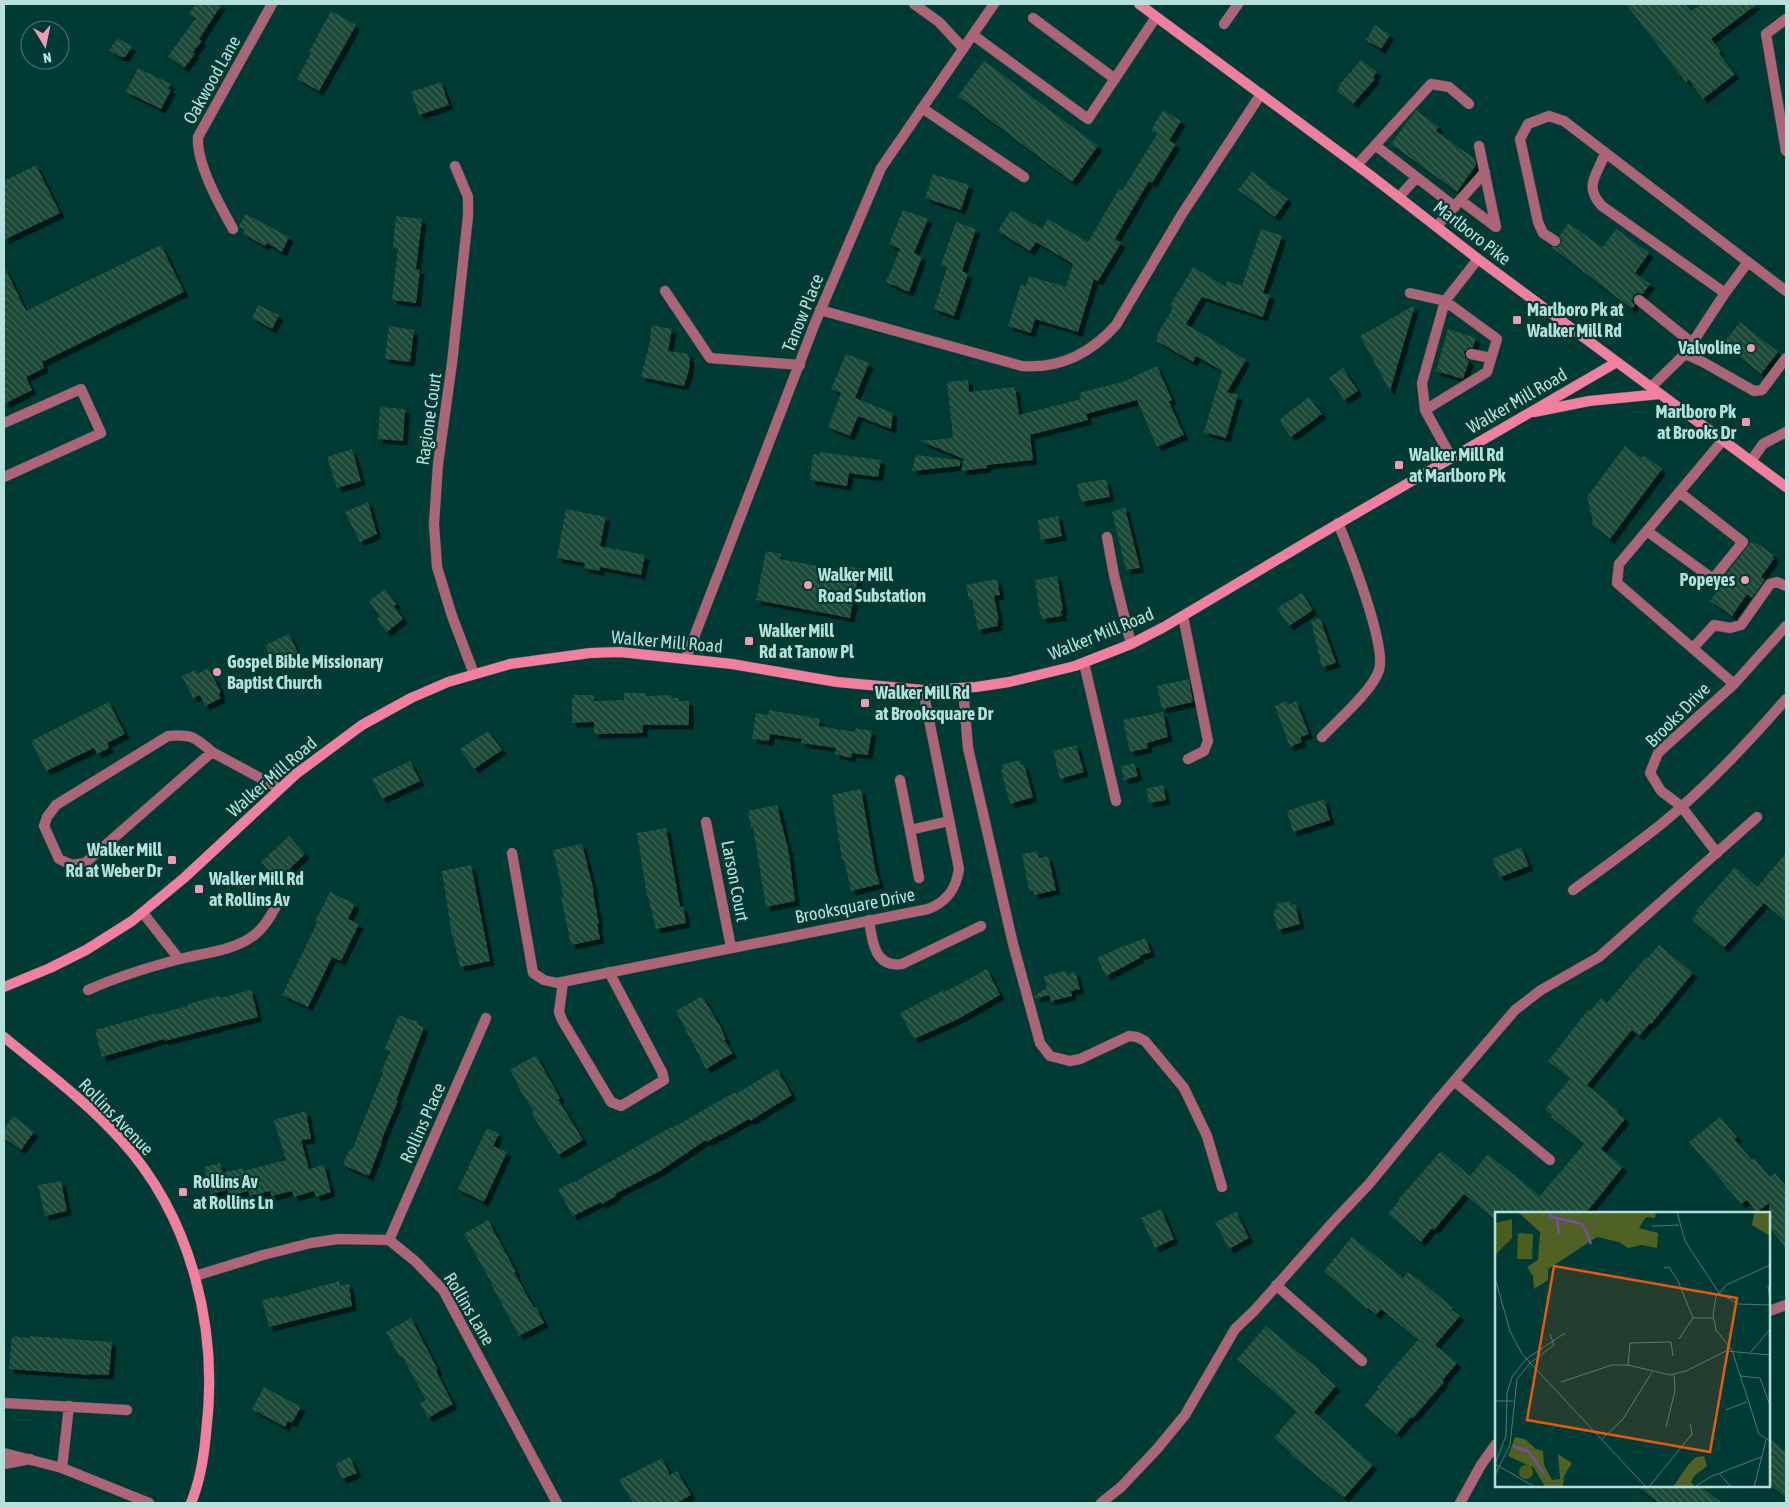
<svg xmlns="http://www.w3.org/2000/svg" width="1790" height="1507" viewBox="0 0 1790 1507" font-family="'Asap Condensed',sans-serif">
<style>
.building{fill:url(#building-back-hatch);filter:url(#shadow)}
.lines{fill:none;stroke-linecap:round;stroke-linejoin:round}
.lane-casing{stroke:#215852;stroke-width:11}
.street-casing{stroke:#215852;stroke-width:11}
.secondary-casing{stroke:#215852;stroke-width:11}
.lane{stroke:#ac6476;stroke-width:10}
.street{stroke:#ac6476;stroke-width:10}
.secondary{stroke:#f27f9d;stroke-width:10}
.poi-dot{fill:#f29aaf;stroke:#003a34;stroke-width:2}
.labels{text-anchor:middle;stroke-width:4.5;stroke-linejoin:round;paint-order:stroke}
.street-label{font-size:18px;fill:#b5e1da;stroke:#003a34}
.poi-label{font-size:18px;font-weight:bold;fill:#b5e1da;stroke:#003a34;text-anchor:start}
.inset-river{fill:none;stroke:#7a4bab;stroke-width:2.5}
.inset-road{fill:none;stroke:#487d76;stroke-width:1}
.view{fill:#e8590c;fill-opacity:0.15;stroke:#e8590c;stroke-width:2.5}
.inset-edge{fill:none;stroke:#b5e1da;stroke-width:2.5}
</style>
<defs>
<pattern id="building-back-hatch" width="6" height="6" patternUnits="userSpaceOnUse" patternTransform="scale(1.25)"><rect width="6" height="6" fill="#1c4a38"/><path d="M-1 5l2 2M0 0l6 6M5-1l2 2" fill="none" stroke="#3b6454"/></pattern>
<filter id="shadow"><feDropShadow dx="4.5" dy="4.5" stdDeviation="0" flood-color="#0009"/></filter>
</defs>
<rect width="100%" height="100%" fill="#003a34"/>
<path class="building" d="M196 4H222L199 39 202 41 193 52 195 54 184 68 168 56 196 18 189 14Z
M1626 4H1685L1691 11 1702 4H1757L1711 39 1721 51 1719 53 1735 74 1703 99 1689 80 1686 82Z
M331 11 356 25 319 91 297 79 311 53 309 52Z
M1375 25 1390 35 1381 49 1366 40Z
M118 38 132 47 125 57H120L109 50Z
M1361 60 1377 72 1373 77 1375 79 1353 104 1337 91 1340 86 1339 85Z
M984 61 1098 146 1072 182 958 96Z
M138 68 171 84 168 88 171 90 161 109 126 92Z
M441 82 449 105 419 115 411 92Z
M1163 110 1181 121 1169 141 1176 144 1152 183 1149 181 1115 239 1121 243 1098 281 1094 279 1078 332 1035 319 1031 333 1008 326 1021 284 1026 286 1029 276 1066 287 1073 264 1036 242 1030 251 998 231 1011 210 1042 229 1048 219 1088 242 1119 189 1122 191 1157 134 1151 130Z
M1416 110 1439 127 1436 131 1475 159 1476 165 1457 192 1391 144Z
M36 165 60 213 4 240V181Z
M1252 172 1288 199 1275 217 1238 190Z
M933 174 969 185 961 210 925 198Z
M903 210 928 219 914 253 922 257 909 292 886 282 900 249 889 244Z
M246 214 289 237 282 252 267 243 265 246 243 234 245 230 239 226Z
M396 216 422 219 416 269 420 270 416 303 392 300 398 248H393Z
M956 222 976 229 962 271 968 274 954 316 934 309 947 267 941 265Z
M1569 223 1602 248 1616 229 1649 253 1635 273 1650 284 1643 294 1637 293 1633 296 1632 302 1635 305 1632 309 1551 247H1558L1560 245 1562 241 1559 236Z
M1261 229 1282 236 1263 293 1270 295 1263 317 1202 297 1186 324 1246 360 1227 392 1238 395 1226 438 1204 432 1222 371 1196 356 1193 362 1157 341V335L1173 308 1170 306 1193 267 1226 287 1227 281 1242 286Z
M161 245 184 292 42 362 44 368 26 377 32 390 4 404V266L26 311Z
M258 305 279 315 272 329 252 318Z
M1415 305 1390 391 1360 336Z
M1740 322 1778 352 1761 374 1723 344Z
M652 325 672 329 668 351 689 354 688 357 690 358 689 370 684 386 641 377 651 338H650Z
M389 326 414 330 410 362 385 359Z
M1448 329 1476 338 1473 347 1468 348 1464 352 1465 357 1469 361 1463 379 1436 371Z
M846 354 869 363 855 398 893 413 891 429 858 416 850 436 828 427 841 393 831 389Z
M1157 366 1172 400 1169 402 1184 435 1157 447 1137 400 1086 414 1088 420 1030 435 1033 460 987 465V468L961 471 964 459 920 441 953 438 947 382 968 380 969 392 1015 387 1019 415 1081 399 1079 393 1122 382Z
M1343 368 1358 391 1344 400 1329 378Z
M1309 397 1322 414 1291 437 1279 420Z
M380 407 405 409 403 441 378 439Z
M1625 446 1641 458 1644 455 1662 469 1610 539 1591 524 1593 521 1587 497Z
M352 449 361 481 337 488 327 457Z
M820 452 881 460 878 477 849 473 847 486 810 480 813 454 820 455Z
M916 455 960 460V466L912 471Z
M1106 479 1110 497 1081 502 1077 484Z
M368 502 377 534 360 542 345 512Z
M1125 508 1140 568 1126 570 1112 511Z
M566 509 606 517 600 546 645 555 641 575 600 567 599 571 584 568 585 563 557 558Z
M1058 516 1062 536 1041 540 1038 520Z
M1751 542 1754 544 1755 542 1774 555 1772 558 1774 559 1761 577 1765 580 1752 598 1747 594 1732 616 1710 601 1726 578 1724 577Z
M766 551 781 554 780 559 843 571 844 566 860 568 850 618 756 600Z
M1057 576 1063 610 1061 611 1062 616 1042 619 1041 614H1040L1035 580Z
M997 579 1000 595 994 596 999 621H997L998 626 978 630 972 600H969L966 585Z
M385 589 397 604 394 606 403 619 387 632 377 619 380 617 369 601Z
M1302 593 1313 610 1289 626 1277 608Z
M1320 618 1336 663 1322 667 1311 621Z
M289 634 298 653 274 664 265 645Z
M208 668 221 692 219 693 221 698 205 706 200 695 193 698 182 676 195 670 197 674Z
M1189 679 1193 702 1162 709 1157 686Z
M624 693H646V696L671 695 672 698H678V701H689V725H643V733L594 734V722L572 723V698H574V695H594V701L624 700Z
M1286 701 1288 705 1296 701 1309 734 1300 737 1302 742 1290 747 1275 706Z
M109 702 125 734 107 743 109 748 97 754 94 748 92 749 46 771 31 741Z
M769 710 820 719 819 726 855 732 856 728 872 731 868 755 852 753 851 758 835 754 836 748 801 743 802 739 770 734 769 741 752 739 756 713 768 715Z
M1163 712 1168 737 1147 743 1148 748 1130 752 1123 720Z
M488 731 502 750 474 769 460 749Z
M1076 745 1084 772 1060 779 1053 751Z
M1020 760 1021 765 1024 764 1033 797 1010 804 1001 770 1003 769 1002 765Z
M410 761 420 781 382 799 372 779Z
M1134 763 1138 776 1124 780 1121 766Z
M1163 785 1166 800 1149 803 1146 789Z
M861 789 875 869 880 884 851 891 844 859 842 860 832 795Z
M1324 799 1330 820 1293 832 1287 811Z
M777 805 789 853 795 901 766 907 753 827H751L748 811Z
M666 828 680 907 683 906 686 923 656 929 648 897H647L637 833Z
M289 836 305 854 278 880 261 862Z
M582 844 594 891 593 892 599 924H597L600 939 571 945 561 897H564L553 850Z
M1521 847 1529 866 1500 877 1492 859Z
M1038 851 1039 858 1048 856 1056 890 1034 895 1033 890 1029 891 1022 854Z
M1786 853V922L1764 903 1724 948 1692 920 1698 912 1696 911 1735 867 1757 887Z
M471 865 490 961 460 967 453 936H452L442 871Z
M330 892 355 904 348 919 359 924 341 961 332 957 308 1007 282 995 317 923 315 922Z
M1290 901 1291 905 1295 904 1300 924 1278 930 1273 910 1277 909 1276 904Z
M1145 938 1151 952 1139 956 1140 958 1106 976 1097 958 1125 945V946Z
M1659 945 1693 973 1651 1024 1650 1023 1639 1036 1632 1030 1587 1085 1618 1111 1617 1112 1625 1119 1601 1149 1623 1167 1586 1213H1496V1221L1464 1194 1434 1230 1432 1228 1421 1242 1388 1214 1399 1201 1398 1200 1441 1151 1470 1176 1488 1154 1540 1196 1584 1144 1551 1117 1552 1115 1545 1109 1570 1079 1548 1061 1588 1010 1590 1011 1601 998 1607 1003 1646 957 1648 958Z
M987 969 1000 995 958 1019 914 1039 900 1013 944 990V992L958 985Z
M1066 971 1067 976 1075 971 1080 989 1071 991 1072 996 1051 1001 1049 995 1035 998 1034 996 1047 988 1044 976Z
M251 990 258 1017 164 1041V1039L102 1057 95 1030 157 1013 158 1014 188 1006V1004L219 996 220 998Z
M702 996 719 1024 726 1039 724 1040 733 1053 706 1069 676 1011Z
M399 1015 418 1022 417 1024 424 1027 396 1101H398L381 1141 382 1142 369 1176 343 1165 350 1149 352 1150 375 1092 383 1072H381L390 1051 384 1050Z
M536 1055 560 1098 558 1099 583 1140 558 1155 532 1114 534 1112 517 1085 518 1084 510 1070Z
M777 1069 792 1095 750 1121 749 1119 721 1135V1134L707 1142 706 1140 660 1171 615 1194 616 1196 602 1204 601 1202 573 1216 558 1190 572 1182 573 1183 671 1127 672 1128 735 1092 736 1094Z
M306 1111 311 1139 301 1140 309 1169 324 1165 331 1192 316 1197 314 1191 294 1197 292 1191 272 1196 270 1191 250 1196 248 1191 229 1196 227 1190 211 1194 204 1167 220 1163 223 1173 243 1168 244 1171 286 1160 274 1120Z
M13 1116 34 1132 21 1150 4 1138V1129Z
M1720 1117 1737 1137 1735 1140 1752 1160 1754 1158 1770 1177 1775 1173 1786 1186V1248L1769 1227V1203L1757 1212 1747 1200 1741 1204 1689 1142Z
M487 1128 499 1134 493 1146 507 1152 484 1202 458 1189Z
M61 1181 67 1211 45 1216 38 1185Z
M1161 1209 1174 1239 1155 1248 1141 1218Z
M1236 1212 1249 1238 1229 1249 1215 1222Z
M488 1220 516 1272H514L534 1308 536 1307 544 1323 519 1336 491 1284 492 1283 464 1234Z
M1352 1237 1403 1278 1408 1272 1416 1279 1417 1278 1453 1308 1451 1309 1460 1316 1435 1345 1457 1363 1442 1381 1444 1382 1413 1418 1411 1417 1397 1434 1364 1406 1379 1388 1377 1387 1418 1340 1381 1309 1376 1315 1368 1308 1367 1309 1324 1271Z
M339 1281 340 1286 349 1284 352 1306 269 1327 262 1300 278 1296 279 1298Z
M411 1318 438 1370 436 1371 453 1404 428 1418 420 1403 426 1400 402 1356 400 1357 386 1332Z
M1266 1326 1320 1370 1319 1371 1336 1386 1314 1412 1373 1465 1344 1498 1290 1454 1291 1453 1274 1438 1296 1412 1237 1359Z
M12 1336 30 1338V1336L112 1342 109 1375 91 1374V1375L9 1369Z
M264 1387 301 1407 292 1423 288 1421 285 1427 252 1409Z
M1769 1438 1786 1452V1498L1769 1484Z
M350 1457 357 1473 342 1479 335 1464Z
M662 1458 670 1475 677 1471 691 1495 677 1503H633L619 1480Z
M1636 1486H1700L1722 1503H1659Z"/>
<g class="lines">
<defs>
<path id="lane" d="M914 4 939 22 963 48
M1033 18 1115 79
M1786 19 1766 34 1786 151
M1224 24 1238 4
M973 35 1088 119 1156 17
M922 108 1024 177
M1375 145 1455 207
M1605 152C1599 174 1582 185 1602 206L1725 293
M1357 165 1431 84 1449 87 1469 104
M1399 197 1416 178
M1460 200 1496 227 1479 146
M1437 226 1485 172
M1555 241 1543 233 1538 222 1520 139 1528 124 1549 116 1564 121 1748 262
M665 291 710 358 800 365
M1410 293 1445 301 1422 383 1425 410 1451 457
M1639 300 1692 343
M820 310 1022 366C1060 369 1091 353 1116 325L1182 214 1261 94
M1471 354 1491 358
M1685 354 1703 362 1754 391 1762 390 1786 358
M1651 387 1685 354 1725 293 1748 262 1786 291
M1425 410 1487 372 1497 339 1445 301 1478 259
M4 423 81 389 101 433 4 477
M1723 440 1619 564 1617 583 1734 684
M1751 461 1763 444 1786 432
M1647 531 1713 579 1743 542 1679 492
M1107 537 1114 575 1131 644
M1183 616 1208 741 1204 751 1188 759
M1693 648 1714 625 1730 628 1741 625 1770 584 1777 582 1786 586
M1084 663 1116 801
M963 688 968 748 1013 944 1040 1043 1050 1056 1070 1061 1080 1059 1129 1036 1137 1037 1145 1041 1184 1088 1207 1136 1222 1187
M1322 737C1337 721 1373 690 1379 670 1387 646 1349 549 1338 523
M212 752C195 737 192 734 168 736L56 805 47 817 44 826 59 859 72 865 85 863 212 752 279 788
M900 780 910 830
M919 878 910 830 949 821
M143 913 179 959
M869 920C872 942 875 968 902 964L981 926
M563 982 559 1012 562 1020 611 1102 621 1106 664 1080 662 1072 609 972
M88 990C117 977 149 967 180 959 203 953 233 951 253 936 264 928 270 917 276 906
M1454 1081 1550 1160
M1276 1285 1362 1361
M1769 1311 1786 1305
M4 1403 127 1410
M4 1464 30 1459
M62 1468 69 1406
M1101 1503 1121 1487 1157 1449 1185 1415 1235 1329 1254 1311 1334 1221 1369 1184 1437 1101 1515 1010 1541 990 1599 957 1757 817
M1460 1503 1481 1465 1496 1444"/>
<path id="street" d="M455 166 468 197V216L452 363 438 464 434 524 437 567 452 616 474 674
M233 229C220 206 196 163 198 137L272 4
M686 658 815 323 881 168 994 4
M706 822 731 947
M512 853 533 973 544 980 557 983 928 909C947 902 956 889 959 869L923 690
M1717 853 1681 806 1661 791 1650 773 1658 753 1734 684 1786 626
M1573 890C1602 869 1631 848 1659 826 1706 788 1747 744 1786 699
M389 1240 486 1018
M195 1276 263 1255 311 1243 338 1239 389 1240 415 1261 443 1290 557 1503
M4 1453 62 1468 149 1503"/>
<path id="secondary" d="M1139 4 1370 175 1478 259 1617 362 1786 487
M1534 412 1589 401 1660 394
M4 987 50 968 86 950 132 921 184 878 296 774 362 725 411 698 448 682 510 664 590 653 620 652 732 664 837 682 923 690 976 687 1009 682 1075 666 1131 644 1164 627 1317 536 1617 362
M4 1037C44 1070 86 1101 121 1140 192 1218 219 1330 206 1433 204 1457 200 1481 191 1503"/>
</defs>
<use href="#lane" class="lane-casing"/>
<use href="#street" class="street-casing"/>
<use href="#secondary" class="secondary-casing"/>
<use href="#lane" class="lane"/>
<use href="#street" class="street"/>
<use href="#secondary" class="secondary"/>
</g>
<g class="poi-dot">
<rect x="1512" y="315" width="10" height="10" rx="2.5"/>
<circle cx="1751" cy="348" r="5"/>
<rect x="1741" y="417" width="10" height="10" rx="2.5"/>
<rect x="1394" y="460" width="10" height="10" rx="2.5"/>
<circle cx="1745" cy="580" r="5"/>
<circle cx="808" cy="585" r="5"/>
<rect x="744" y="636" width="10" height="10" rx="2.5"/>
<circle cx="217" cy="672" r="5"/>
<rect x="860" y="698" width="10" height="10" rx="2.5"/>
<rect x="167" y="855" width="10" height="10" rx="2.5"/>
<rect x="194" y="884" width="10" height="10" rx="2.5"/>
<rect x="178" y="1187" width="10" height="10" rx="2.5"/>
</g>
<g class="labels">
<g class="street-label">
<text transform="translate(212 80) rotate(-61)" y="6">Oakwood Lane</text>
<text transform="translate(1472 233) rotate(38)" y="6">Marlboro Pike</text>
<text transform="translate(803 313) rotate(-68)" y="6">Tanow Place</text>
<text transform="translate(1517 401) rotate(-30)" y="6">Walker Mill Road</text>
<text transform="translate(429 419) rotate(-82)" y="6">Ragione Court</text>
<text transform="translate(1101 634) rotate(-22)" y="6">Walker Mill Road</text>
<text transform="translate(667 642) rotate(5)" y="6">Walker Mill Road</text>
<text transform="translate(1678 715) rotate(-45)" y="6">Brooks Drive</text>
<text transform="translate(272 777) rotate(-41)" y="6">Walker Mill Road</text>
<text transform="translate(735 881) rotate(79)" y="6">Larson Court</text>
<text transform="translate(855 906) rotate(-11)" y="6">Brooksquare Drive</text>
<text transform="translate(116 1117) rotate(46)" y="6">Rollins Avenue</text>
<text transform="translate(423 1123) rotate(-66)" y="6">Rollins Place</text>
<text transform="translate(469 1309) rotate(59)" y="6">Rollins Lane</text>
</g>
<g class="poi-label">
<text x="1527" y="316">Marlboro Pk at<tspan x="1527" dy="21">Walker Mill Rd</tspan></text>
<text x="1741" y="354" text-anchor="end">Valvoline</text>
<text x="1736" y="418" text-anchor="end">Marlboro Pk<tspan x="1736" dy="21">at Brooks Dr</tspan></text>
<text x="1409" y="461">Walker Mill Rd<tspan x="1409" dy="21">at Marlboro Pk</tspan></text>
<text x="818" y="581">Walker Mill<tspan x="818" dy="21">Road Substation</tspan></text>
<text x="1735" y="586" text-anchor="end">Popeyes</text>
<text x="759" y="637">Walker Mill<tspan x="759" dy="21">Rd at Tanow Pl</tspan></text>
<text x="227" y="668">Gospel Bible Missionary<tspan x="227" dy="21">Baptist Church</tspan></text>
<text x="875" y="699">Walker Mill Rd<tspan x="875" dy="21">at Brooksquare Dr</tspan></text>
<text x="162" y="856" text-anchor="end">Walker Mill<tspan x="162" dy="21">Rd at Weber Dr</tspan></text>
<text x="209" y="885">Walker Mill Rd<tspan x="209" dy="21">at Rollins Av</tspan></text>
<text x="193" y="1188">Rollins Av<tspan x="193" dy="21">at Rollins Ln</tspan></text>
</g>
</g>
<g transform="translate(1495 1212)">
<rect width="275" height="275" fill="#003a34"/>
<path d="M23 0H161L160 6 151 5 144 16 163 21 162 36 147 33 133 36 124 30 102 25 53 57V68L39 77 38 64 32 55 43 48 45 20ZM259 0H275V24L257 13ZM20 225 30 227 41 237 48 239 49 253 57 268 65 267 63 242 77 251 69 264 68 275H50L39 256 13 244ZM209 244 212 254 199 264 196 270 200 275H178L193 253 201 245Z" fill="#4f6224"/>
<path d="M17 7V26L1 42 0 11ZM23 21 38 22 37 47H22ZM24 260a7 7 0 1 1 14 0a7 7 0 1 1-14 0Z" fill="#4a5e1c"/>
<path class="inset-river" d="M53 0 57 5 88 12 96 32M62 6 64 22M18 234 33 239 49 261"/>
<path class="inset-road" d="M182 0 190 29 224 81 243 92 275 93M157 14 184 13M275 53 231 73 221 85 218 103 221 118 237 138 264 222 275 229M169 56 174 55 183 69 198 106H218M0 66 15 119 27 142 151 275M273 74 275 90M184 127 198 106M256 140 275 117M133 153 135 131 176 130 178 144M245 164 265 166 275 193M66 170 117 153H133L175 163 191 159 231 139 275 143M0 189H18M230 198 252 190M171 215 180 179 179 163M107 227 128 207 157 160M0 252 11 224 12 181 17 165 31 147 70 121M0 252 40 275M224 261 236 275M0 263 15 233 22 167 35 151 59 133 55 122M201 274 215 265 266 245M154 275 197 222 195 212M259 275 271 228"/>
<path class="view" d="M59 54 242 86 215 240 32 208Z"/>
<rect width="275" height="275" class="inset-edge"/>
</g>
<rect width="1790" height="1507" fill="none" stroke="#b5e1da" stroke-width="10"/>
<g transform="translate(45 45) rotate(170)"><circle r="24" fill="#003a34" stroke="#487d76"/>
<path d="M0-4L9 19L0 12L-9 19Z" fill="#f29aaf"/>
<text y="-8" font-size="14" font-weight="bold" text-anchor="middle" fill="#b5e1da">N</text>
</g>
</svg>
